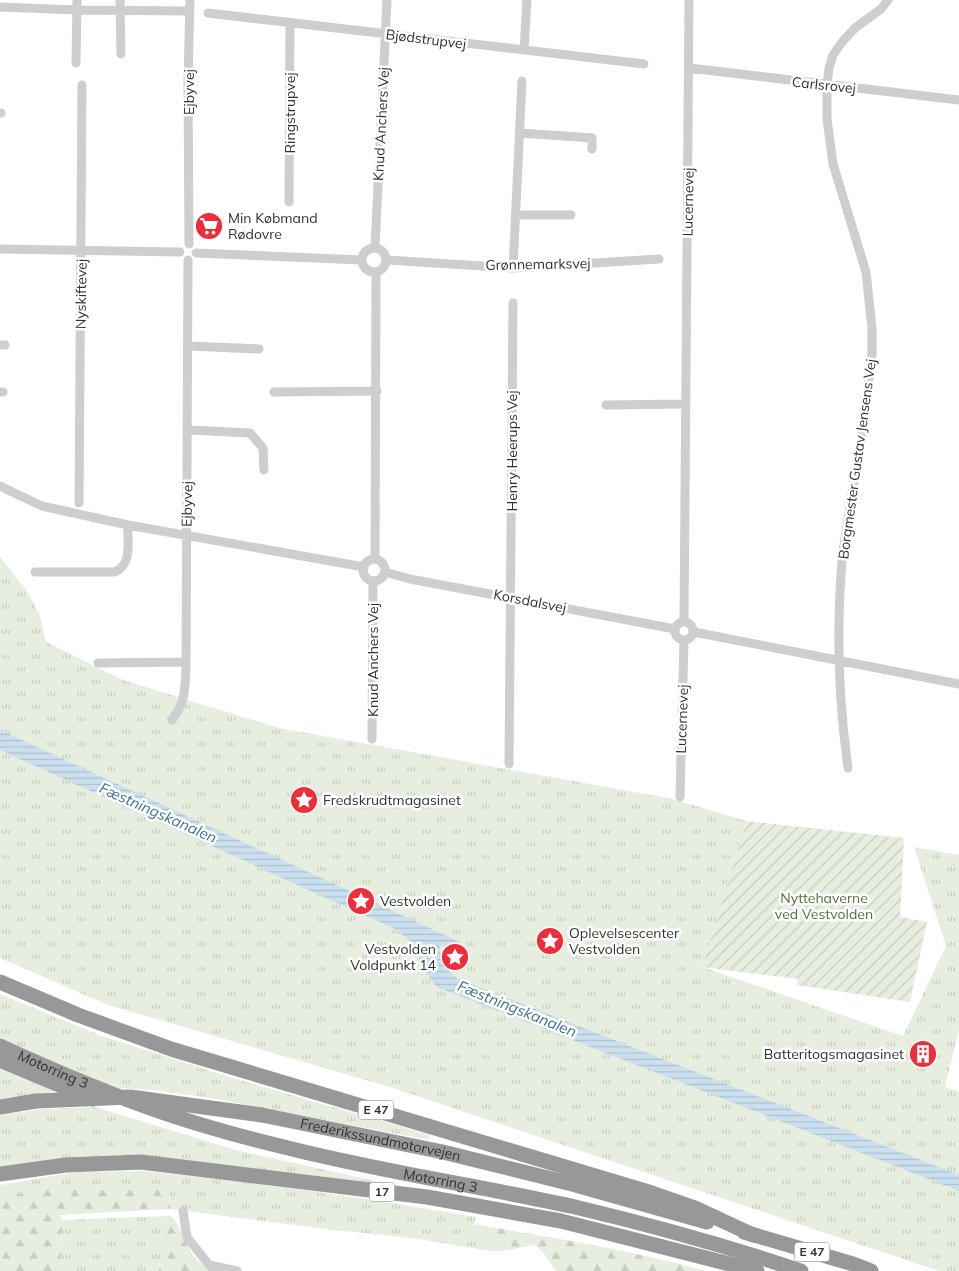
<svg xmlns="http://www.w3.org/2000/svg" width="959" height="1271" viewBox="0 0 959 1271" font-family="Mulish,sans-serif">
<style>
.grass{fill:url(#grass-tufts)}
.forest{fill:url(#forest-firs)}
.garden{fill:url(#garden-furrows)}
.water{fill:url(#water-rules)}
.lines{fill:none;stroke-linecap:round;stroke-linejoin:round}
.street{stroke:#cecece;stroke-width:9}
.highway{stroke:#989898;stroke-width:15}
.highway-bridge{stroke:#989898;stroke-width:15}
.labels{text-anchor:middle;stroke-width:5;stroke-linejoin:round;paint-order:stroke}
.shield{fill:#fff;stroke:#6f6f6f;stroke-width:1}
.shield-label{font-size:12px;font-weight:bold;fill:#313131}
.street-label{font-size:14px;fill:#313131;stroke:#fff}
.poi-label{font-size:14px;fill:#313131;stroke:#fff;text-anchor:start}
.park-label{font-size:14px;fill:#536f3b;stroke:#fff}
.water-label{font-size:15px;font-style:italic;fill:#3a7297;stroke:#fff}
</style>
<defs>
<pattern id="grass-tufts" width="24" height="20" patternUnits="userSpaceOnUse" patternTransform="scale(1.25)"><rect width="24" height="20" fill="#e7eedf"/><path d="M3 7l-1-3M5 7V3M7 7l1-3M15 17l-1-3M17 17v-4M19 17l1-3" fill="none" stroke="#c7cdc0"/></pattern>
<pattern id="forest-firs" width="22" height="20" patternUnits="userSpaceOnUse" patternTransform="scale(1.25)"><rect width="22" height="20" fill="#e7eedf"/><path d="M5 1l3.5 6h-7zM16 11l3.5 6h-7z" fill="#c7cdc0"/></pattern>
<pattern id="garden-furrows" width="10" height="10" patternUnits="userSpaceOnUse" patternTransform="scale(1.25)"><rect width="10" height="10" fill="#e7eedf"/><path d="M-1 1l2-2M0 10L10 0M9 11l2-2" fill="none" stroke="#c7cdc0"/></pattern>
<pattern id="water-rules" width="6" height="5" patternUnits="userSpaceOnUse" patternTransform="scale(1.25)"><rect width="6" height="5" fill="#cae0ee"/><path d="M0 2.5h6" fill="none" stroke="#aec1cd"/></pattern>
</defs>
<rect width="100%" height="100%" fill="#fff"/>
<path class="grass" d="M0 557 27 591 40 616 46 642 123 680 279 728 673 799 746 821 702 967 903 1036 946 946 914 847 959 855V1029L945 1087 959 1092V1271H939L393 1088 108 1005 0 958Z
M0 994 99 1035 233 1078 429 1135V1140L222 1100 155 1090 112 1088 50 1062 0 1038Z
M0 1066 56 1091 0 1100Z
M95 1107 236 1150 411 1189 142 1157 0 1168V1115L43 1109Z
M144 1171C255 1182 366 1198 476 1217L474 1224 503 1251H489L413 1238 334 1230 170 1209 169 1190 20 1194 0 1201V1185L76 1172Z
M167 1216 163 1220 159 1271H61L62 1220Z"/>
<path class="forest" d="M47 1190H169L170 1209 60 1215 62 1220 61 1271H0V1201L20 1194Z
M167 1216 172 1217C185 1231 187 1258 206 1266 211 1269 217 1270 222 1271H159L163 1220Z
M474 1224C551 1238 629 1249 705 1271H556L543 1252 534 1245 503 1251Z"/>
<path class="garden" d="M746 821 904 838 900 917 927 922 910 1002 797 985 798 979 702 967Z"/>
<path class="water" d="M0 730 460 942 455 948 440 944C438 959 445 967 456 978L959 1175V1191L437 987 424 971 409 940 397 930 0 750Z"/>
<g class="lines">
<path class="street" d="M120 0 121 54
M0 7 77 10 190 11
M208 13 644 64
M524 50 527 0
M76 63 77 0
M689 68 959 100
M0 113H1
M520 133 592 138V149
M289 202 290 24
M516 215H571
M189 244 188 81 190 0
M362 260a12 12 0 1 1 24 0a12 12 0 1 1-24 0Z
M375 248 387 0
M0 249 180 252
M196 253 362 260
M387 260 513 268 659 259
M513 268 522 81
M0 345H5
M189 346 259 349
M0 392H3
M274 392 377 391
M606 405 686 404
M189 430 250 433 263 448 264 470
M0 486 42 506 60 510 128 525 364 567
M79 503 82 85
M375 559 376 272
M363 570a11 11 0 1 1 22 0a11 11 0 1 1-22 0Z
M35 572H115C133 563 127 542 128 525
M385 572 410 579 675 629
M684 621 689 0
M675 631a9 9 0 1 1 18 0a9 9 0 1 1-18 0Z
M694 632 959 684
M98 663 186 662
M172 720C185 703 185 690 186 669L188 260
M372 739 373 581
M509 764 513 303
M848 768C838 696 836 623 843 551L866 406 872 355V328L866 272 833 164 827 119V85L829 68 833 55 843 41 855 28 881 9 888 0
M680 797 684 641
M183 1211 187 1237 209 1265 237 1271"/>
<g class="highway">
<path d="M0 982 78 1015 171 1049 652 1193 695 1208 753 1235"/>
<path id="s1" d="M0 1046C46 1067 92 1087 139 1104 187 1122 238 1136 288 1148 383 1172 480 1186 575 1207 651 1225 727 1246 801 1271"/>
<path d="M0 1060 93 1099"/>
<path id="s2" d="M262 1115 443 1152 572 1184 707 1222"/>
<path d="M0 1174 66 1165 141 1162 427 1197 561 1221 757 1271"/>
<path d="M744 1232 853 1264 871 1271"/>
</g>
<path class="highway-bridge" d="M0 1107 36 1101 130 1097 262 1115"/>
</g>
<defs>
<symbol id="supermarket-disc" viewBox="-11 -11 22 22"><circle r="9.5" fill="#ed2e3a" stroke="#fff"/><path d="M-6-5.5h2.5l.6 2H6L4.5 2H-2.5L-4.4-4H-6ZM-1.5 3.2a1.3 1.3 0 1 0 .1 0ZM3 3.2a1.3 1.3 0 1 0 .1 0Z" fill="#fff"/></symbol>
<symbol id="sight-disc" viewBox="-11 -11 22 22"><circle r="9.5" fill="#ed2e3a" stroke="#fff"/><path d="M0-6L1.8-2.2L6-1.7L2.9 1.2L3.7 5.4L0 3.3L-3.7 5.4L-2.9 1.2L-6-1.7L-1.8-2.2Z" fill="#fff"/></symbol>
<symbol id="building-disc" viewBox="-11 -11 22 22"><circle r="9.5" fill="#ed2e3a" stroke="#fff"/><path d="M-4-6H4V6H1V3H-1V6H-4ZM-2.5-4.3h1.7v1.8h-1.7ZM.8-4.3h1.7v1.8H.8ZM-2.5-1h1.7V.8h-1.7ZM.8-1h1.7V.8H.8Z" fill="#fff"/></symbol>
</defs>
<g fill-rule="evenodd">
<use href="#supermarket-disc" x="193" y="210" width="32" height="32"/>
<use href="#sight-disc" x="288" y="784" width="32" height="32"/>
<use href="#sight-disc" x="345" y="885" width="32" height="32"/>
<use href="#sight-disc" x="534" y="925" width="32" height="32"/>
<use href="#sight-disc" x="439" y="941" width="32" height="32"/>
<use href="#building-disc" x="907" y="1038" width="32" height="32"/>
</g>
<g class="labels">
<g class="shield">
<rect x="358.5" y="1100.5" width="35" height="19" rx="4"/>
<rect x="369.5" y="1182.5" width="25" height="19" rx="4"/>
<rect x="794.5" y="1242.5" width="35" height="19" rx="4"/>
</g>
<g class="shield-label">
<text x="376" y="1114">E 47</text>
<text x="382" y="1196">17</text>
<text x="812" y="1256">E 47</text>
</g>
<g class="street-label">
<text transform="translate(426 39) rotate(7)" y="5">Bjødstrupvej</text>
<text transform="translate(824 85) rotate(6)" y="5">Carlsrovej</text>
<text transform="translate(189 92) rotate(-90)" y="5">Ejbyvej</text>
<text transform="translate(290 113) rotate(-90)" y="5">Ringstrupvej</text>
<text transform="translate(381 124) rotate(-87)" y="5">Knud Anchers Vej</text>
<text transform="translate(688 202) rotate(-89)" y="5">Lucernevej</text>
<text transform="translate(538 264) rotate(-1)" y="5">Grønnemarksvej</text>
<text transform="translate(81 294) rotate(-89)" y="5">Nyskiftevej</text>
<text transform="translate(512 451) rotate(-90)" y="5">Henry Heerups Vej</text>
<text transform="translate(857 459) rotate(-82)" y="5">Borgmester Gustav Jensens Vej</text>
<text transform="translate(187 504) rotate(-89)" y="5">Ejbyvej</text>
<text transform="translate(530 601) rotate(11)" y="5">Korsdalsvej</text>
<text transform="translate(373 660) rotate(-90)" y="5">Knud Anchers Vej</text>
<text transform="translate(682 719) rotate(-88)" y="5">Lucernevej</text>
<text dy="5" stroke="none"><textPath href="#s1" startOffset="58">Motorring 3</textPath></text>
<text dy="5" stroke="none"><textPath href="#s2" startOffset="121">Frederikssundmotorvejen</textPath></text>
<text dy="5" stroke="none"><textPath href="#s1" startOffset="462">Motorring 3</textPath></text>
</g>
<g class="poi-label">
<text x="228" y="223">Min Købmand<tspan x="228" dy="16">Rødovre</tspan></text>
<text x="323" y="805">Fredskrudtmagasinet</text>
<text x="380" y="906">Vestvolden</text>
<text x="569" y="938">Oplevelsescenter<tspan x="569" dy="16">Vestvolden</tspan></text>
<text x="436" y="954" text-anchor="end">Vestvolden<tspan x="436" dy="16">Voldpunkt 14</tspan></text>
<text x="904" y="1059" text-anchor="end">Batteritogsmagasinet</text>
</g>
<g class="park-label">
<text x="824" y="903">Nyttehaverne<tspan x="824" dy="16">ved Vestvolden</tspan></text>
</g>
<g class="water-label">
<text transform="translate(158 813) rotate(24)" y="5">Fæstningskanalen</text>
<text transform="translate(517 1009) rotate(22)" y="5">Fæstningskanalen</text>
</g>
</g>
</svg>
